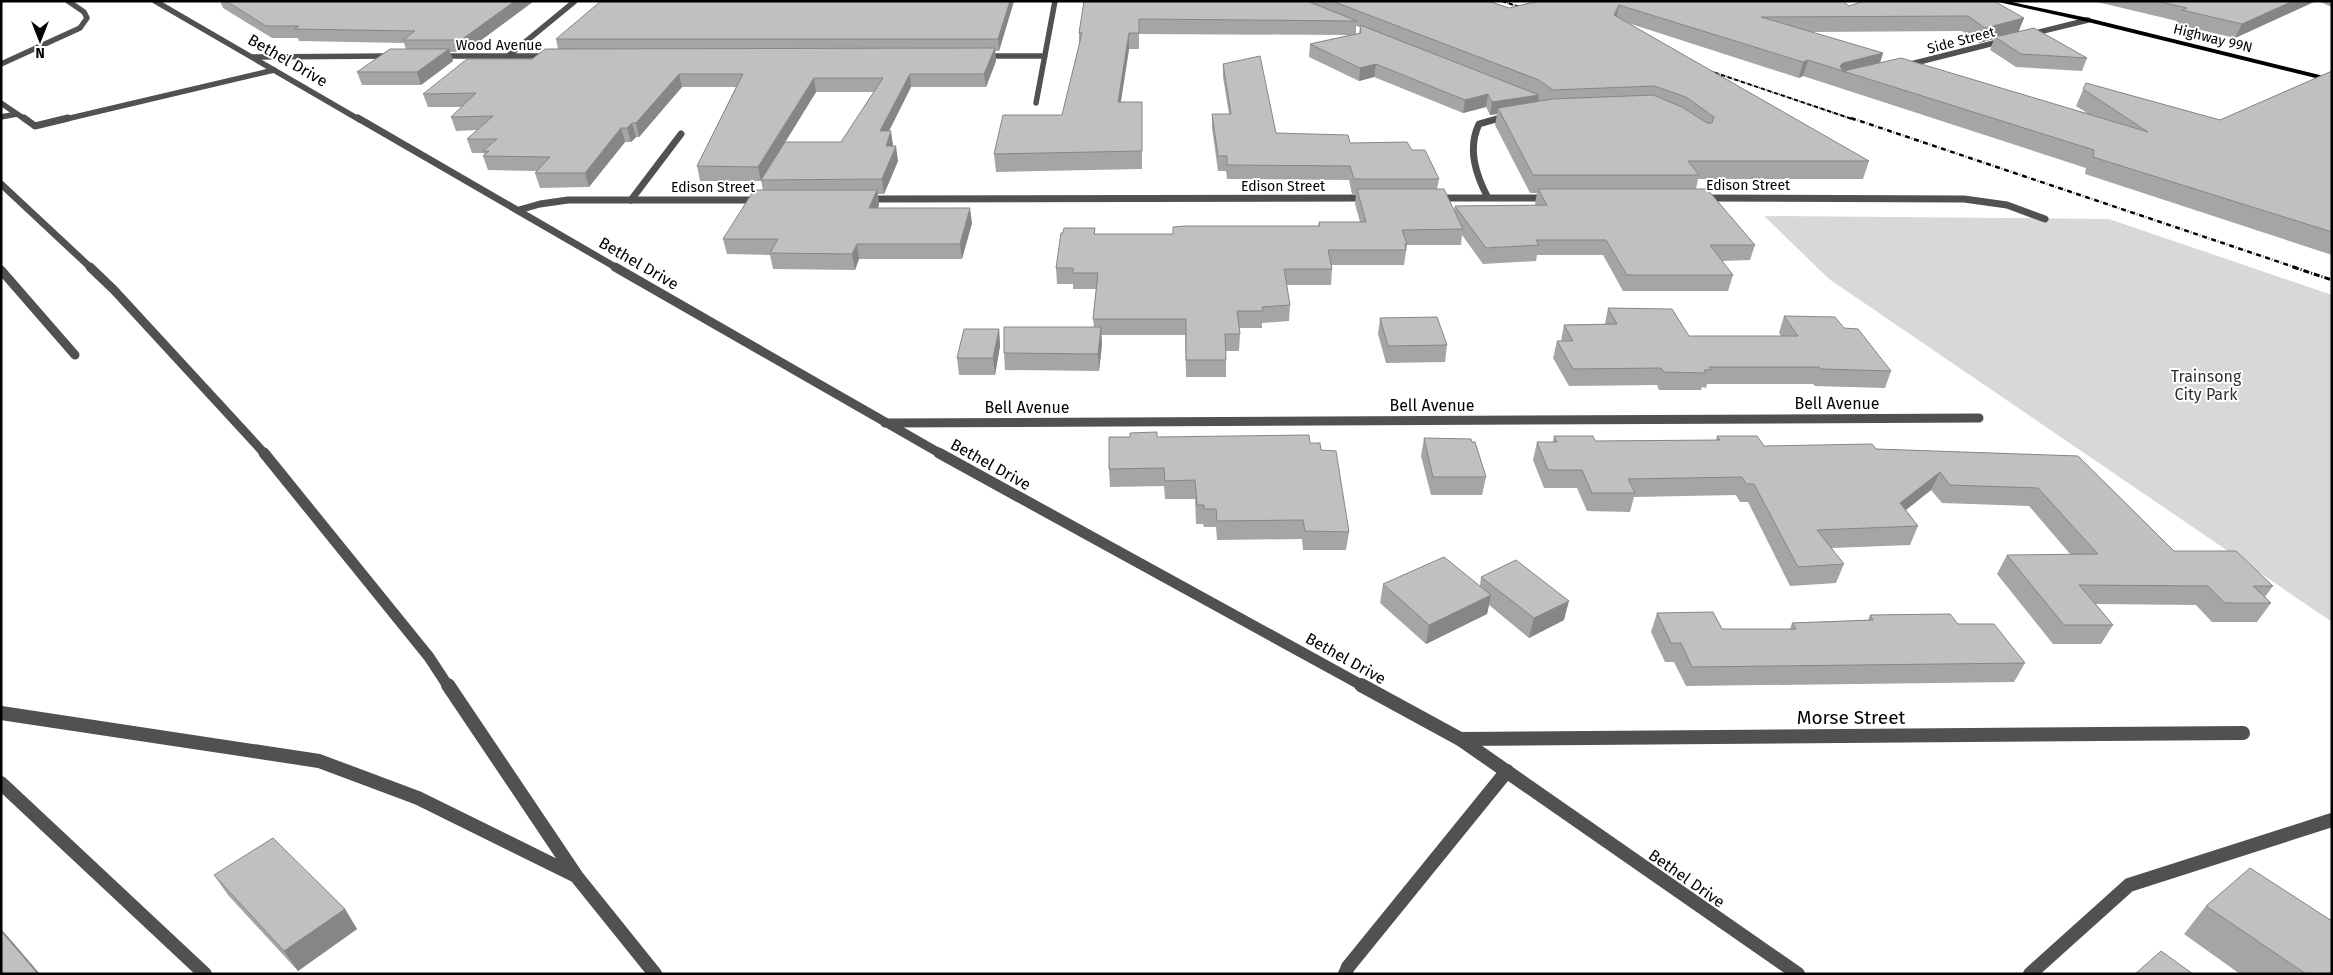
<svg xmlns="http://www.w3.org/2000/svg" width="2333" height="975" viewBox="0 0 2333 975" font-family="'Fira Sans',sans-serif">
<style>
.green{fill:#d8d8d8}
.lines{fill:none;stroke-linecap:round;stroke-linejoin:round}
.service-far4{stroke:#515151;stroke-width:5.5}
.service-far3{stroke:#515151;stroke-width:7}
.service-far2{stroke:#515151;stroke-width:9}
.service-far1{stroke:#515151;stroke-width:11}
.service{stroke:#515151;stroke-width:14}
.minor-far3{stroke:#515151;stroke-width:5.5}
.minor-far2{stroke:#515151;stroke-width:7}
.minor-far1{stroke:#515151;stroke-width:9}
.minor{stroke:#515151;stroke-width:14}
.tertiary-far4{stroke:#515151;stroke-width:5.5}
.tertiary-far3{stroke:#515151;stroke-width:7}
.tertiary-far2{stroke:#515151;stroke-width:9}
.tertiary-far1{stroke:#515151;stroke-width:11}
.tertiary{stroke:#515151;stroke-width:14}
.primary{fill:#000;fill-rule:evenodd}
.rail-far2{stroke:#000;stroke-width:2;stroke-dasharray:4.5 1 0.5 1;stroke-linecap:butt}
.rail-far1{stroke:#000;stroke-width:2.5;stroke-dasharray:5 2 0.5 2;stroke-linecap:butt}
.rail{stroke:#000;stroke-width:3;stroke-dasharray:6 2 1 2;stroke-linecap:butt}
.wall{fill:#a5a5a5;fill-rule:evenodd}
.shaded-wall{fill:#868686}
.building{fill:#c0c0c0;stroke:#868686}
.labels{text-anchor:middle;stroke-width:4;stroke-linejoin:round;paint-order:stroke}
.far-street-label{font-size:14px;fill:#000;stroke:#fff}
.street-label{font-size:16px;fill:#000;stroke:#fff}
.park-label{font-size:16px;fill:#2f2f2f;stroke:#fff}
.near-street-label{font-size:19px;fill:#000;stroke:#fff}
</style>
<rect width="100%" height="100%" fill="#fff"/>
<path class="green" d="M1764 216 2109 219 2332 295V622L1829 279Z"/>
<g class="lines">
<path class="service-far4" d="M1 64 80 28 87 18 84 12 68 1
M1 103 26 120
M1 117 17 114
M62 120 274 70"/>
<path class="service-far3" d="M24 118 35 126 68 118
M1 184 91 268
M631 200 681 134"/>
<path class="service-far2" d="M90 267 114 290 265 454
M1 270 75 355"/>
<path class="service-far1" d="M264 453 429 657 448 686"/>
<path class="service" d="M448 685 577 877 655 974
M1 713 319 761 418 798 576 876
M1 783 205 974
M1345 974 1348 967 1507 771
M2030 974 2129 885 2332 820"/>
<path class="minor-far3" d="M2027 35 2088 20
M438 56H549
M508 56 575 1
M983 56H1045
M253 57 391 56
M1903 66 2006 40
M1036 103 1055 1
M1495 120 1509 116"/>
<path class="minor-far2" d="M1436 198H1549
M1488 198C1476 175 1467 149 1479 124L1500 118
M1701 198 1964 199 2007 205 2045 219
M866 199 1369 198
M519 210 540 204 568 200H762"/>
<path class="minor-far1" d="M885 423 1979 418"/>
<path class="minor" d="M1460 739 2243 733"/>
<path class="tertiary-far4" d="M155 1 360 120"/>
<path class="tertiary-far3" d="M358 118 617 268"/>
<path class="tertiary-far2" d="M615 267 941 454"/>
<path class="tertiary-far1" d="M939 453 1363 686"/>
<path class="tertiary" d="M1361 685 1460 739 1798 974"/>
<path class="primary" d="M1994 1H2007L2088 18 2332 78V82L2088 22Z"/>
<path class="rail-far2" d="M1502 1 1531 11
M1701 68 1855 120"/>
<path class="rail-far1" d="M1851 118 2297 268"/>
<path class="rail" d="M2293 267 2332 280"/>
</g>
<path class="wall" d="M220 1H534L465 52H450L453 61 421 85H362L357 72 406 49 404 43 299 41 298 38H272L223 8Z
M1014 1 999 51H995L996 61 986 87H911L889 131 893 145V146L898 161 884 194H878L879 205 878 208 972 223 962 259H859L855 270 773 269 770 255 727 254 723 239 763 190 761 181H700L697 166 736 87H682L639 137H636L631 142H625L589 187 540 188 535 173 537 171 488 170 483 156 485 155 484 153H472L467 139 477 130 456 131 451 117 462 107H428L423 94 532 59 558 49 556 39ZM816 92H874L841 142H785Z
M1084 1H1488L1509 8 1539 1 1849 6 2024 18 2018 31 2087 58 2082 71 2016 67 1990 50 1994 39 1979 43 1962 31 1811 32 1883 53 1880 63 2087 113 2076 106 2086 83 2220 120 2332 71V255L2085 174 2086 168 1803 76 1799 78 1628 23 1869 161 1863 179H1698L1696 189 1755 245 1750 260 1722 261 1733 275 1728 291H1623L1603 255H1537L1536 261 1483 264 1462 235 1461 245H1407L1404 265H1332V269L1331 285H1287L1290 305 1289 321 1262 323V328H1239L1240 334 1239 351H1226V377H1186L1185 335H1101L1102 344 1099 371 1005 370 1004 353 1094 327 1093 319 1096 289H1073V284H1057L1056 268 1095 228V234H1173L1318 226 1319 222H1360L1355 204 1356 194H1352L1349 180 1227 179 1226 171H1218L1212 128V114H1229L1223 77V64L1276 133 1350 143 1412 150 1439 179 1437 189 1454 210 1455 206 1536 205 1535 204 1537 193H1530L1495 125 1497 114 1490 115 1486 107 1463 113 1374 77 1359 81 1309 57 1310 44 1349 35 1139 34V49H1129L1121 102H1142V169L996 172 994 154 1062 115 1079 45V33ZM1356 26 1360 27 1359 33 1356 34Z
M2093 1H2316L2235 38 2175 24 2177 21Z
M2318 1H2332V7Z
M1608 308 1689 336H1781L1779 333 1784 316 1844 328 1891 371 1885 388 1815 386 1813 384H1707L1706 388 1702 387 1701 390H1659L1657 385 1569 386 1553 358 1557 341H1561L1564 325 1605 324Z
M1380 318 1447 345 1445 362 1386 363 1378 334Z
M999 329 1000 346 995 375H959L957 358Z
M1554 436 1595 441 1716 440 1717 436 1764 446 1876 449 2078 456 2174 551 2273 586 2265 597 2271 603 2257 622H2212L2196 605 2096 604 2113 625 2101 644H2053L1997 574 2007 555H2071L2029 506 1942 503 1931 490 1906 510 1918 526 1910 545 1831 548 1844 564 1836 583 1790 586 1748 502H1740L1736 495 1634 497 1630 512 1587 511 1577 488H1544L1533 460 1537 442H1553Z
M1157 437 1310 443 1349 532 1346 550H1303L1302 539 1217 540 1216 527H1204L1203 524H1196L1195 499H1165L1164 486 1110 487 1109 469Z
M1424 438 1486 477 1482 495H1431L1421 456Z
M1481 577 1564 620 1529 638 1489 605 1487 614 1426 644 1380 603 1383 584 1480 586Z
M1657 613 1722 629H1790L1792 623 1868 620 1870 615 1958 624 2025 663 2014 682 1686 686 1674 662H1665L1651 632Z
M214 875 345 909 357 929 298 971 228 895Z
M2206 906 2332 974H2240L2184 934Z"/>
<path class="shaded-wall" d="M515 1H534L465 52 461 40Z
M1010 1H1014L999 51 998 39Z
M2293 1H2316L2235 38 2242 24Z
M1619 5 1616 19 1614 15Z
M2024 18 2018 33 1995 37 1994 39 1979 43 1985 28Z
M1129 33V49L1118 118V102Z
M995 48 996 61 986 87 984 74Z
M449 49 453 61 421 85 417 72Z
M1883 53 1878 69 1854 75 1839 70 1840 66 1843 63Z
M1808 60 1803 76 1799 78 1803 62Z
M1376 64 1374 77 1359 81 1360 68Z
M679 74 682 87 639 137 636 123Z
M910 74 911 87 882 145 880 131Z
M814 78 816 92 762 180H761V181L758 167Z
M1488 94 1486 107 1463 113 1465 100Z
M1539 95 1537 108H1498L1497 114 1490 115 1492 102Z
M632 123 636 137 631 142 627 128Z
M621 128 625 142 589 187 585 173Z
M891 131 893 145 888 161 886 146Z
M896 146 898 161 884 194 882 179Z
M877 190 879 205 872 223 869 208Z
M970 208 972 223 962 259 960 244Z
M857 244 859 259 855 270 852 254Z
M1101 327 1102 344 1099 371 1098 354Z
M999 329 1000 346 995 375 993 358Z
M1940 472 1931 490 1892 521 1900 503Z
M1491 595 1487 614 1426 644 1429 625Z
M1569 601 1564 620 1529 638 1534 618Z
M345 909 357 929 298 971 284 951Z
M1 929 10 939 40 974H38L1 931Z"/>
<path class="building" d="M226 1H515L461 40H403L415 31 294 29 299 26H266Z
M601 1H1010L998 39H556Z
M1084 1H1307L1357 21 1139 19V33H1129L1118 102H1142V151L994 154 1003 115H1062L1082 33H1079Z
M1332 1H1488L1509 8 1539 1H1843L1849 6 1864 1H1994L2024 18 1985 28 1968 16 1761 17 1883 53 1843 63 1840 66 1843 71 1901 58 2148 132 2083 89 2086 83 2220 120 2332 71V232L2093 157 2094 150 1808 60 1803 62 1619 5 1614 15 1869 161H1688L1699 175H1533L1498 108 1553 99 1653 95 1682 107 1707 123H1712L1714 117 1686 97 1654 86 1553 90 1539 80Z
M2157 1H2293L2242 24 2182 10 2187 8Z
M1360 25 1539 95 1492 102 1488 94 1465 100 1376 64 1360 68 1310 44 1361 33Z
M2034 28 2087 58 2021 54 1995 37Z
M995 48 984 74H910L880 131H891L886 146H896L882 179 761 180 785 142H841L883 78H814L758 167 697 166 743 74H679L636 123H632L627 128H621L585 173H535L550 157 483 156 489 151H483L497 139H467L493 116 451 117 476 93 423 94 467 59H532L545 49Z
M390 49H449L417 72H357Z
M1260 56 1276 133 1348 135 1350 143 1407 142 1412 150H1425L1439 179H1354L1350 166 1227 165V156H1218L1212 114H1231L1223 64Z
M1357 189H1444L1463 229 1402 230 1407 244H1405L1406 250H1328L1332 269H1284L1290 305 1262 307 1263 311H1237L1240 334H1225L1226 360H1186V319H1093L1098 273H1073V268H1056L1061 233H1063L1064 228H1095L1094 234H1173V227L1186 226H1320L1319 222H1366Z
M1538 189H1707L1755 245H1710L1733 275H1627L1606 240H1536L1539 245 1486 248 1455 206 1547 205Z
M754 190H877L869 208H970L960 244H857L852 254 770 253 778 239H723Z
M1608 308 1672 309 1689 336H1798L1784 316 1835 317 1844 328 1858 329 1891 371 1821 369 1819 367H1709L1711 370H1704L1706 373 1664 372 1661 368 1573 369 1557 341H1573L1564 325 1617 324Z
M1437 317 1447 345 1388 346 1380 318Z
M1004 327H1101L1098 354 1004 353Z
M964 329H999L993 358H957Z
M1157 432V437L1309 435 1310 443H1320L1321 450 1336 451 1349 532 1305 531 1303 520 1217 521 1216 509H1204V505H1197L1195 480 1165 481 1164 468 1109 469V437H1130V433Z
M1554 436H1593L1595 441 1720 440 1717 436H1757L1764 446 1872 444 1876 449 2078 456 2174 551H2236L2273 586H2253L2271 603H2225L2208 586 2079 585 2113 625H2064L2007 555 2098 554 2038 488 1950 485 1940 472 1900 503 1918 526 1817 530 1844 564 1798 567 1754 484H1746L1742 477 1628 479 1635 493H1592L1582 470H1548L1537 442H1557Z
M1424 438 1471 439 1472 442H1475L1486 477H1433Z
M1444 557 1491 595 1429 625 1383 584Z
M1516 560 1569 601 1534 618 1481 577Z
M1713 612 1722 629H1796L1792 623 1873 620 1870 615 1950 614 1958 624H1994L2025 663 1692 667 1681 643H1671L1657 613Z
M273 838 345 909 284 951 214 875Z
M2250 868 2332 921V974H2306L2206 906Z
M1 931 38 974H1Z
M2161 951 2193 974H2135Z"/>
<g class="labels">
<g class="far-street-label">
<text transform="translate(2213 38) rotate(14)" y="5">Highway 99N</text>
<text transform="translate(1961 40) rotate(-15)" y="5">Side Street</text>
<text x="499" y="50">Wood Avenue</text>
<text x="1748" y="190">Edison Street</text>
<text x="1283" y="191">Edison Street</text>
<text x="713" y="192">Edison Street</text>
</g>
<g class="street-label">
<text transform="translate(288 60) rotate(30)" y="6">Bethel Drive</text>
<text transform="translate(639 263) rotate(30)" y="6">Bethel Drive</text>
<text x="1837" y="409">Bell Avenue</text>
<text x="1432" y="411">Bell Avenue</text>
<text x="1027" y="413">Bell Avenue</text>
<text transform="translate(991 464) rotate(29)" y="6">Bethel Drive</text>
<text transform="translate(1346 658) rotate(29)" y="6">Bethel Drive</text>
<text transform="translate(1687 878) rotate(35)" y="6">Bethel Drive</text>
</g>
<g class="park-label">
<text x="2206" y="382">Trainsong<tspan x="2206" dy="18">City Park</tspan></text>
</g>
<g class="near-street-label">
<text x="1851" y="724">Morse Street</text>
</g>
</g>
<rect width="2333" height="975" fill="none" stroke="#000000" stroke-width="5"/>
<g transform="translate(40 40) rotate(180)" stroke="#ffffff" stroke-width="4" paint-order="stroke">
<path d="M0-4L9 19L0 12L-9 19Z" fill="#000000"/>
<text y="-8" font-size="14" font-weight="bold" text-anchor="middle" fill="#000000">N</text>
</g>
</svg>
